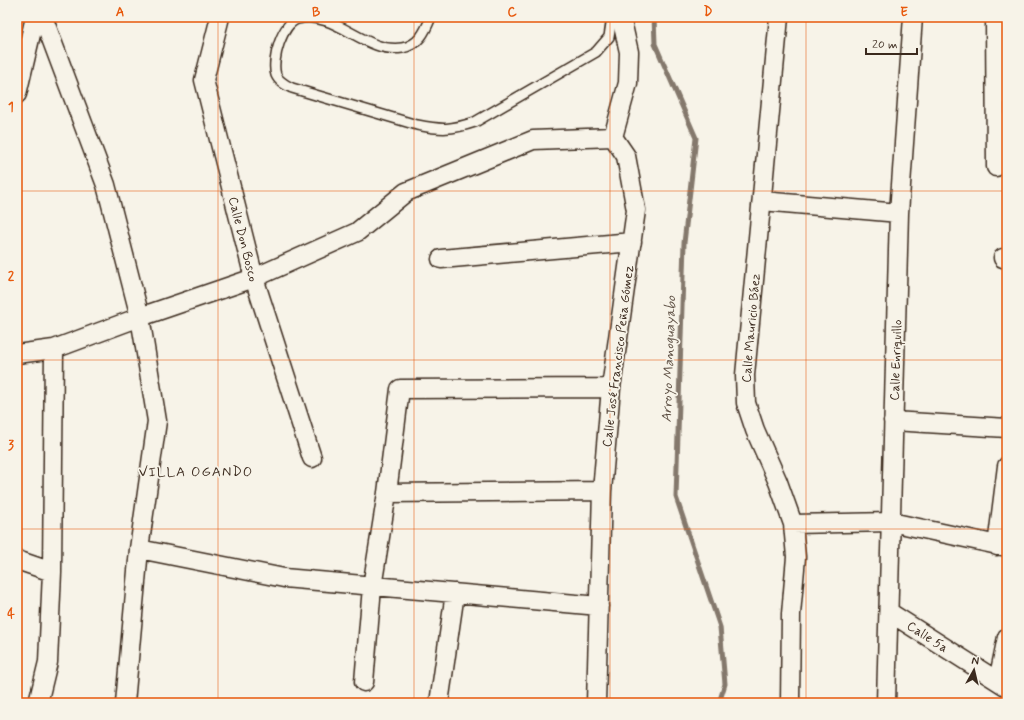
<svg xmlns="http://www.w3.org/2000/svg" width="1024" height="720" viewBox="0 0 1024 720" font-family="Mynerve,sans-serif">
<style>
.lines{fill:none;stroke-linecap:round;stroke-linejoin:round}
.stream{stroke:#84786c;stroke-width:5}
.lane-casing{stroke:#3b2a1e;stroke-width:12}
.street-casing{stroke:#3b2a1e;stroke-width:21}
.lane{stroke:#f7f3e8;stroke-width:9}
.street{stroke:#f7f3e8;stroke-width:18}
.grid{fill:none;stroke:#e8590c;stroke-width:1;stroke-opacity:0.55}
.labels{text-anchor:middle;stroke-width:3.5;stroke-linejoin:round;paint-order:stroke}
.street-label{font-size:13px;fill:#3b2a1e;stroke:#f7f3e8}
.water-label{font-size:14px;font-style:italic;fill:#5f5145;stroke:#f7f3e8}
.neighbourhood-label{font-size:14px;letter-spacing:1px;fill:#3b2a1e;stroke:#f7f3e8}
.neatline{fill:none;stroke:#e8590c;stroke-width:1.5}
.grid-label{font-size:13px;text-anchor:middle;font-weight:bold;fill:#e8590c}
</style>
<rect width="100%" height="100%" fill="#f7f3e8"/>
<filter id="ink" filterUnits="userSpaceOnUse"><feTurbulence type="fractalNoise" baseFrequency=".025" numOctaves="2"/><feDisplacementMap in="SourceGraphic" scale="8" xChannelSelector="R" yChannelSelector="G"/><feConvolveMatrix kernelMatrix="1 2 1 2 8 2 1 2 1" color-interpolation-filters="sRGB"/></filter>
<g filter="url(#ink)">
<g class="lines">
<path class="stream" d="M654 17 655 44 696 138 684 243 676 497 720 627 725 684 719 703"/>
<defs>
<path id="lane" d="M431 17C425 32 419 45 402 48 365 54 336 10 298 19 282 23 271 61 276 75 279 82 286 85 292 88L417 125C442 130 451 130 475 122L596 52 609 37 612 17"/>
<path id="street" d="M43 17 106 185 140 317 157 421 139 549 125 703
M220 17 204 80 254 278 312 458
M779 17 745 375 746 403 755 430 778 482 793 524 796 557 791 614 790 703
M995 17 996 167
M17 94 35 17
M613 137 628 83 629 52 621 17
M762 201 899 213
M1003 258 1007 259
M441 259 632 242
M17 354 54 349 140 317 254 278 357 232 406 192 533 140 613 137
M893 421 1007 428
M387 493 602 491
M793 524 891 522 1007 547
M997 546 1007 466
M139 549 284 578 599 606
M17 560 52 572
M889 612 1007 687
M998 681 1007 637
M364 682 372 587 387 493 400 389 611 388
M38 703 48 662 52 572 54 349
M439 703 455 593
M596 703 602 491 611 388 636 210 626 156 613 137
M886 703 899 213 913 17"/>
</defs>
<use href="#lane" class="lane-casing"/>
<use href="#street" class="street-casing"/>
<use href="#lane" class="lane"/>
<use href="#street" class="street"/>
</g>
</g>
<path class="grid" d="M218 17V703M414 17V703M610 17V703M806 17V703M17 191H1007M17 360H1007M17 529H1007"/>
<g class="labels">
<g class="street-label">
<text transform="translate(244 239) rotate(76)" y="5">Calle Don Bosco</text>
<text transform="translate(750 328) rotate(-85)" y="5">Calle Mauricio Báez</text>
<text transform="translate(617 356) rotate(-83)" y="5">Calle José Francisco Peña Gómez</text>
<text transform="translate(895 360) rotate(-88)" y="5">Calle Enriquillo</text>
<text transform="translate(928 636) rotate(33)" y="5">Calle 5a</text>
</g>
<g class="water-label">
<text transform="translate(668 359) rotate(-88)" y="5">Arroyo Manoguayabo</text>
</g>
<g class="neighbourhood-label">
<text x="196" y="476">VILLA OGANDO</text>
</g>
</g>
<rect width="1024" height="720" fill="none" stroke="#f7f3e8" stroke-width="44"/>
<g transform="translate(974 670) rotate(8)" stroke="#f7f3e8" stroke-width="3" paint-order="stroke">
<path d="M0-3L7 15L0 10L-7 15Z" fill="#3b2a1e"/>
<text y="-6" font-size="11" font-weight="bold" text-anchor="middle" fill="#3b2a1e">N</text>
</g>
<path d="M866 48v6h51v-6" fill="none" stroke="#3b2a1e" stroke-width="2"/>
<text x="872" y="48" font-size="12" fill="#3b2a1e" stroke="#f7f3e8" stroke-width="3" paint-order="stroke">20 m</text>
<rect x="22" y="22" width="980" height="676" class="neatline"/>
<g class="grid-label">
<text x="120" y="16">A</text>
<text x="316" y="16">B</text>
<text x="512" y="16">C</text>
<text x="708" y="16">D</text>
<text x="904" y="16">E</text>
<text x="11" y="111">1</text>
<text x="11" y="280">2</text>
<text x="11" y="449">3</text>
<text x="11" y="618">4</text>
</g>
</svg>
